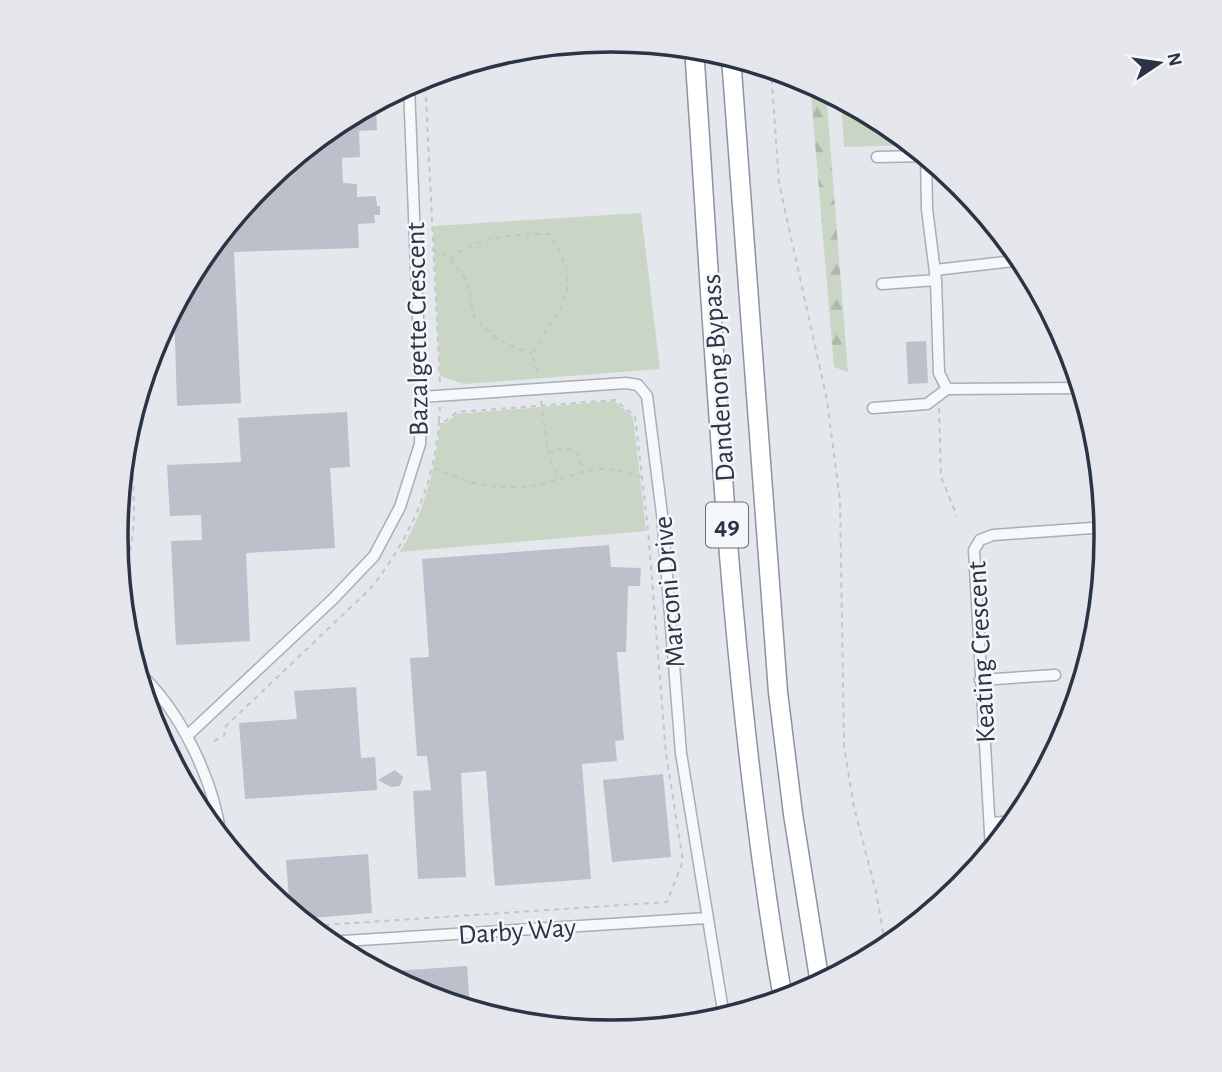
<svg xmlns="http://www.w3.org/2000/svg" width="1222" height="1072" viewBox="0 0 1222 1072" font-family="'Alegreya Sans',sans-serif">
<style>
.forest{fill:url(#forest-firs)}
.green{fill:#c9d6c5}
.building{fill:#bbc0ca}
.lines{fill:none;stroke-linecap:round;stroke-linejoin:round}
.street-casing{stroke:#a9aeb7;stroke-width:13}
.highway-casing{stroke:#8b94a3;stroke-width:21}
.path{stroke:#c2c5cb;stroke-width:2;stroke-dasharray:5 5;stroke-linecap:butt}
.street{stroke:#f7f8fa;stroke-width:10}
.highway{stroke:#fff;stroke-width:18}
.labels{text-anchor:middle;stroke-width:5;stroke-linejoin:round;paint-order:stroke}
.shield{fill:#f4f6f9;stroke:#676e7b;stroke-width:2}
.shield-label{font-size:26px;font-weight:bold;fill:#2b3445}
.street-label{font-size:28px;fill:#2b3445;stroke:#f4f6f9}
.rim{fill:none;stroke:#2b3445;stroke-width:3.5}
</style>
<defs>
<pattern id="forest-firs" width="22" height="20" patternUnits="userSpaceOnUse" patternTransform="scale(1.75)"><rect width="22" height="20" fill="#c9d6c5"/><path d="M5 1l3.5 6h-7zM16 11l3.5 6h-7z" fill="#adb8ab"/></pattern>
</defs>
<rect width="100%" height="100%" fill="#e4e7ec"/>
<path class="forest" d="M810 83 826 92 848 372 834 367Z"/>
<path class="green" d="M841 99 887 124 912 145 844 147Z
M641 213 660 369 464 384 440 376 433 226Z
M614 401 633 417 646 531 400 552C424 512 436 469 440 423H447L457 414Z"/>
<path class="building" d="M373 104V109H376L377 130 359 131 360 157 342 158 343 183 357 184V197L376 196 377 206H380V215H374L375 223 358 224 359 248 234 252 241 403 177 406 174 307 199 260 261 185 336 124Z
M926 341 928 383 908 384 906 342Z
M347 412 350 467 330 468 335 548 246 553 250 641 176 645 171 541 202 540 201 515 170 516 167 465 241 462 238 418Z
M609 545 611 567 641 568 640 586H628L626 652H617L624 740 615 741 617 761 582 764 591 879 495 886 486 771 461 773 466 877 418 879 413 791 431 790 427 756H417L410 658 429 657 422 559Z
M356 687 361 758 375 757 377 790 245 799 239 723 297 719 294 691Z
M395 770 403 777 400 786 391 787 378 780Z
M663 774 671 857 612 862 603 780Z
M368 854 372 913 300 919 290 911 286 860Z
M467 966 470 1009 421 994 380 972Z"/>
<g class="lines">
<defs>
<path id="street" d="M926 156 927 209 936 280 939 373 947 389
M877 157 926 156
M935 270 1023 260
M882 284 936 280
M947 389 1082 388
M421 397 626 383 638 385 647 396 662 514 681 753 724 1017
M873 408 927 404 947 389
M137 671C180 709 215 782 221 839
M980 680 1055 675
M187 736 333 599 374 556 400 507 420 444 421 397 409 85
M990 823 1016 821
M991 850 974 550 980 540 993 535 1106 527
M328 942 707 918"/>
<path id="highway" d="M694 48C716 366 729 685 783 999
M731 57 778 692 793 814 820 984"/>
</defs>
<use href="#street" class="street-casing"/>
<use href="#highway" class="highway-casing"/>
<path class="path" d="M771 69 779 183 827 400 840 501 844 746 854 807 876 892 886 948
M425 77 440 383
M904 138 906 147
M432 250 451 258C478 236 514 234 549 234 586 290 562 302 532 354L539 378
M451 259 467 281 474 316 498 340 532 354
M541 401 548 453 558 478
M939 408 941 477 957 516
M439 421 440 407
M548 453 566 447 579 455 582 470
M434 468C469 485 502 492 541 484 586 474 593 460 642 477
M120 579C143 535 131 475 129 426
M214 741 224 736 226 726 371 588C410 538 435 484 439 421H446L457 412 615 400 635 416 648 530 666 754 683 861 667 902 309 926"/>
<use href="#street" class="street"/>
<use href="#highway" class="highway"/>
</g>
<g class="labels">
<rect class="shield" x="706" y="502.5" width="42" height="45" rx="5"/>
<g class="shield-label">
<text x="727" y="534">49</text>
</g>
<g class="street-label">
<text transform="translate(416 329) rotate(-91)" y="10">Bazalgette Crescent</text>
<text transform="translate(717 378) rotate(-94)" y="10">Dandenong Bypass</text>
<text transform="translate(668 592) rotate(-95)" y="10">Marconi Drive</text>
<text transform="translate(980 652) rotate(-93)" y="10">Keating Crescent</text>
<text transform="translate(517 930) rotate(-4)" y="10">Darby Way</text>
</g>
</g>
<path d="M0 0H1222V1072H0ZM611 52H611A483 483 0 0 1 1094 535V537A483 483 0 0 1 611 1020H611A483 483 0 0 1 128 537V535A483 483 0 0 1 611 52Z" fill="#e4e6eb" fill-rule="evenodd"/>
<path class="rim" d="M611 52H611A483 483 0 0 1 1094 535V537A483 483 0 0 1 611 1020H611A483 483 0 0 1 128 537V535A483 483 0 0 1 611 52Z"/>
<g transform="translate(1159 63) rotate(77)" stroke="#f4f6f9" stroke-width="5" paint-order="stroke">
<path d="M0-5L12 26L0 18L-12 26Z" fill="#2b3445"/>
<text y="-10" font-size="19" font-weight="bold" text-anchor="middle" fill="#2b3445">N</text>
</g>
</svg>
